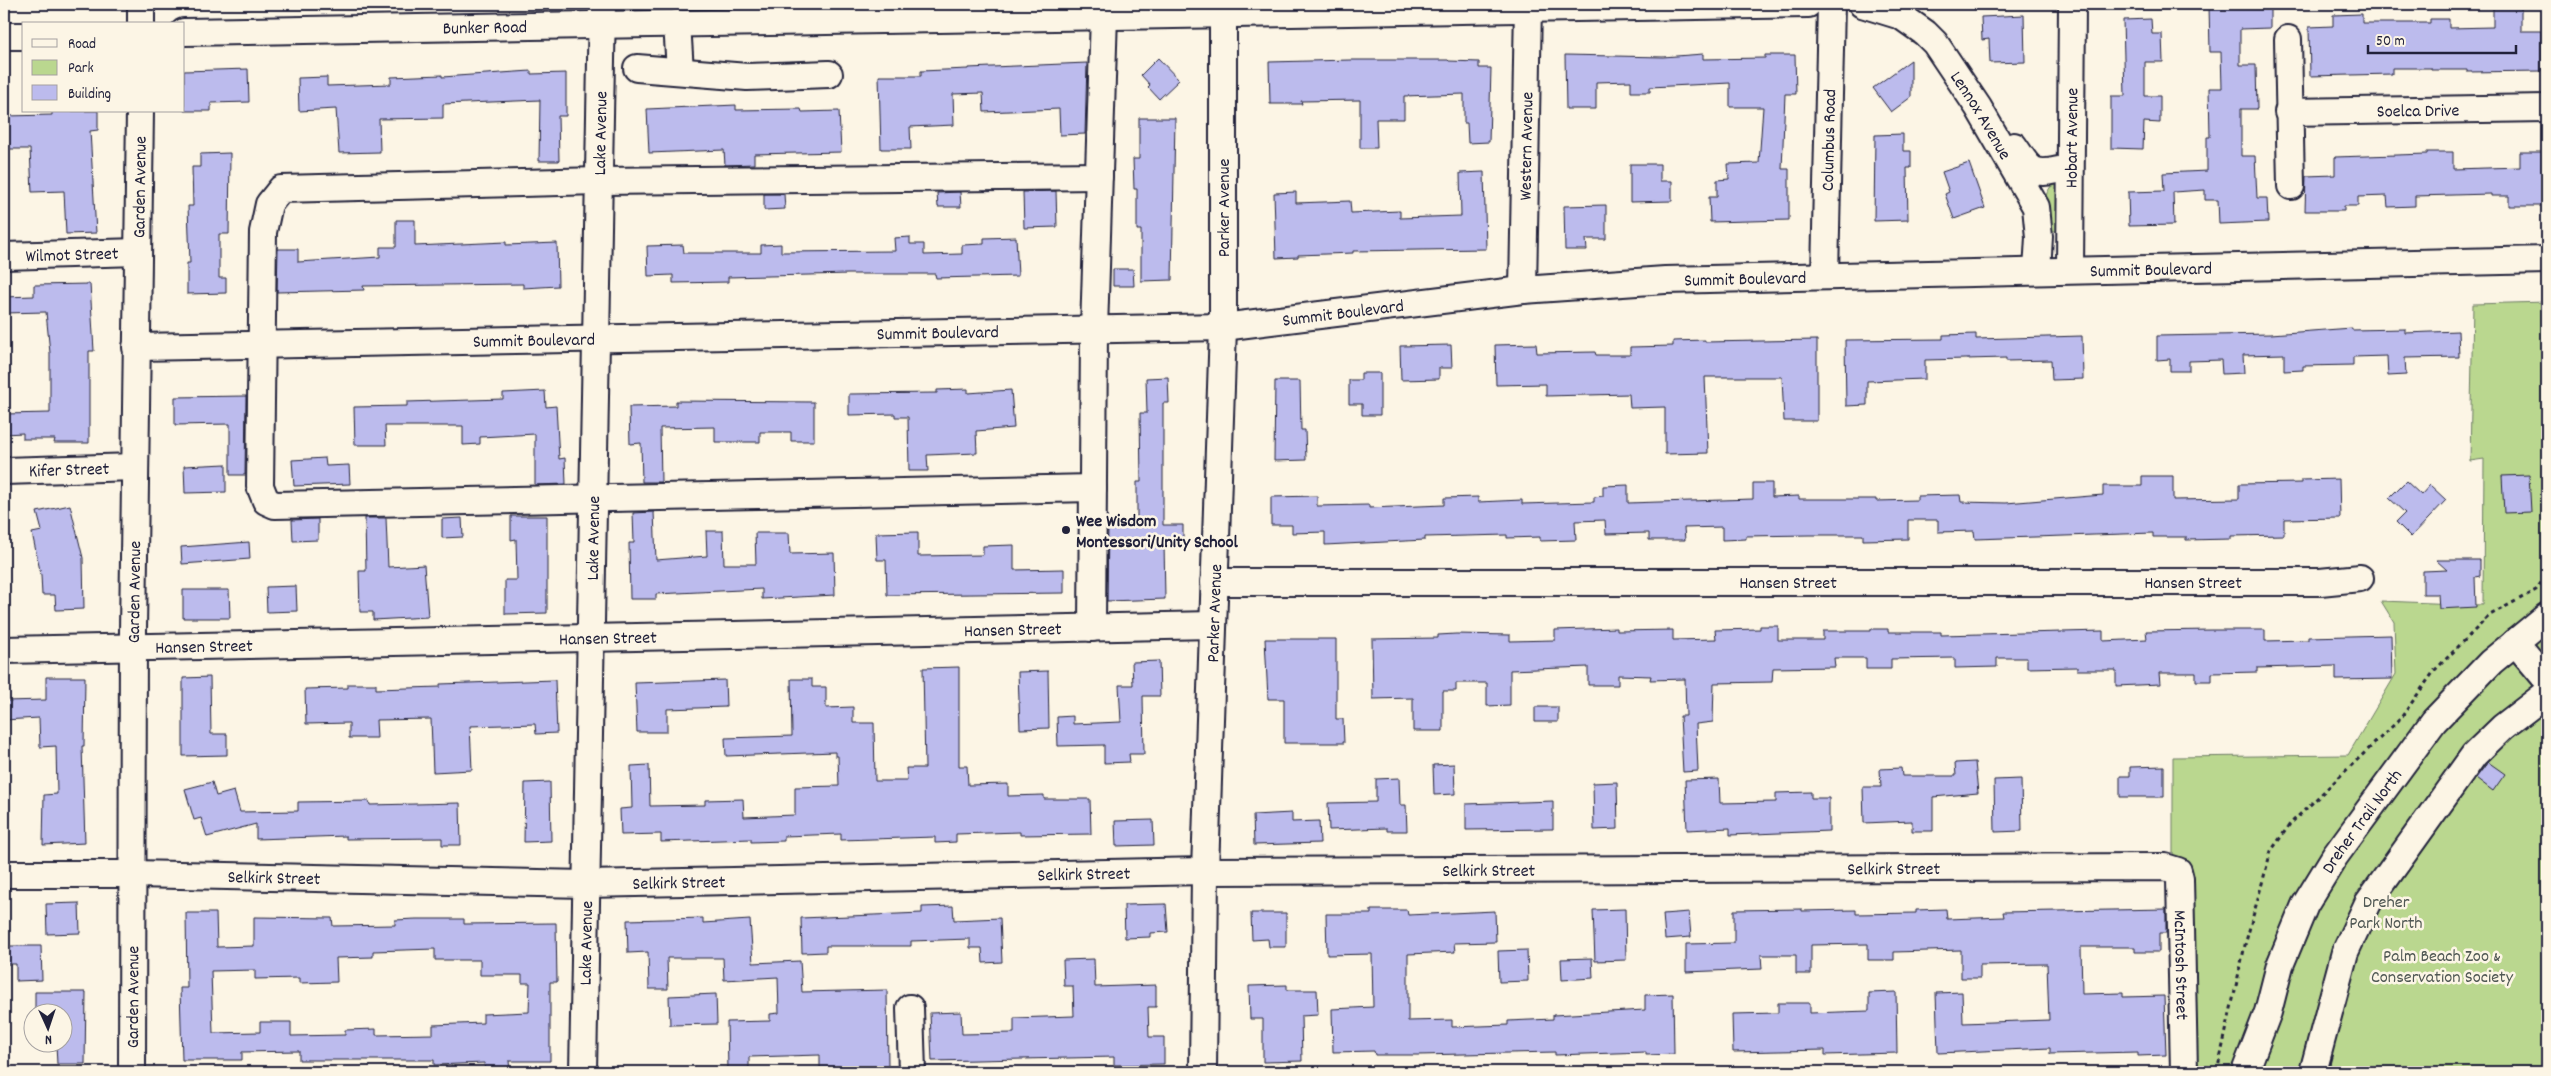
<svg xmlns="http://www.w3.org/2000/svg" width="2551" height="1076" viewBox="0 0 2551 1076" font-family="Dekko,sans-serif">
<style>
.green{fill:#bad78f;stroke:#6e7c65}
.building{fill:#bcbbed;stroke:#22223b;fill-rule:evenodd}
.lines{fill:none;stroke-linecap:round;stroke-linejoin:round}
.minor-casing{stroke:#22223b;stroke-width:30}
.path{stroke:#22223b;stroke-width:3;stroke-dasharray:4 4;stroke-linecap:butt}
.minor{stroke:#fcf5e5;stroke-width:26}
.poi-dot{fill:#22223b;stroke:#fcf5e5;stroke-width:2}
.labels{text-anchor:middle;stroke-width:5;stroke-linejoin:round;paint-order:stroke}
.street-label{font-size:18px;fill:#22223b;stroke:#fcf5e5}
.poi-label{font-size:18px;font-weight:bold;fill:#22223b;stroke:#fcf5e5;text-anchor:start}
.park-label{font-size:18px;fill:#505854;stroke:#fcf5e5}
</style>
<rect width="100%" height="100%" fill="#fcf5e5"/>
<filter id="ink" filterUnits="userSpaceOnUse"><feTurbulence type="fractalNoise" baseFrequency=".02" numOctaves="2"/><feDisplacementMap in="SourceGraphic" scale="10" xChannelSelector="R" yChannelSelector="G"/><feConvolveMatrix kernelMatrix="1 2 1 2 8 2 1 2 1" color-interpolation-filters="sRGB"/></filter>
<g filter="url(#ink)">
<path class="green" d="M2059 179 2063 231H2045C2044 211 2040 192 2059 179Z
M2547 302V1072H2173V757L2348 755 2396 674 2394 622 2381 601 2483 605 2484 459 2470 461 2473 304Z"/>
<path class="building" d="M2270 4V28L2240 29V65H2256L2257 109H2241V156H2255L2257 198H2267L2268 222 2219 224 2218 200H2205V190L2173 192 2174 225 2129 226 2128 192 2164 191 2163 173 2207 171V137H2210L2209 88H2222L2221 52H2210L2209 5Z
M2493 4H2521V31H2541V71L2467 72V70H2431V68H2392V74L2310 76 2309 27 2333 26V15L2362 14V23H2430V19H2449V28L2493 27Z
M2024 15 2025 62 1990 63 1989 39 1982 40 1981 17Z
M2151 19 2152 34H2162L2163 62H2145V96H2160V123L2144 122 2143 149 2111 148V96H2125L2123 20Z
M1703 54V59L1765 58V55H1795L1796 94H1785L1782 169H1789V220L1710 222 1709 197H1717V180L1729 179 1728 164 1759 163 1763 107H1730V83L1650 87V92H1631V81L1596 82V109H1566L1565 55 1663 57Z
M1158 58 1179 80 1159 99 1148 87 1150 85 1141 75Z
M1350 60H1448L1449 61 1479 62V68H1491L1489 142 1468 143 1467 123H1464V94L1404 96V119H1376L1377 148H1360V100L1301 101 1302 104H1270L1269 62Z
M1911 60V97L1891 112 1873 88Z
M1087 63 1085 134 1060 135 1059 109 984 112 983 93 953 94 954 125 910 127 911 149H881L879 76H921V71L968 69V68Z
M248 69 249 102 211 103V111H184V71Z
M531 71V74L566 73V116H558L559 161H539L540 100 443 104V118L379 119 380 152 339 153 336 109 299 111 298 78 327 77V86L391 84V77L442 75V77Z
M736 105V110L801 109 802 112 839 111 841 152 754 154V164L725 165 724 150 649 153 647 109Z
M52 111H98V130L90 131 96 233 66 234 64 191 32 192 30 149H6V116L52 115Z
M1139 118H1175L1172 280 1141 281V230H1137V189H1134L1133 159H1139Z
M1903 134V151H1911V168H1907L1908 220 1874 221 1875 135Z
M2427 152H2453V169L2520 167V152H2542V206H2509V196H2491V194L2415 196V206L2388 207 2387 196 2358 197V206H2344V211H2305L2306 176 2335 175V157L2427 154Z
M230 153 229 234H219V278H226V293L187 294V263H190L188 206H193L192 167H200V154Z
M1969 163 1985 208 1954 219 1945 194 1949 192 1942 172Z
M1630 164H1660V181H1672V201L1630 202Z
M1484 172 1486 249 1353 251V253L1298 255V257L1276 258 1274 193 1296 192V203L1350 201 1351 213 1400 211V218L1461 216 1460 173Z
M1056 191 1057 227 1024 228 1023 192Z
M960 192 961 207H938L937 193Z
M764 194H784L785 209 764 210Z
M1606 205V239H1586L1587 250H1565L1564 206Z
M396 220H415V246L506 242V245L557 243 558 286 523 288V284L363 286 364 290 277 292 278 249H298V262L380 257V247H396Z
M910 237V244H924V255L962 254V245L984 244V238L1016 237 1018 276 936 278 935 274H849L728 277V282L673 283V275L648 276 647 246 683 245 684 253H761V245L781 244V252L895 251 894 238Z
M1113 269H1133L1134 286H1113Z
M90 284 94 351H89V443H54L55 439H23V433L4 434V414L50 413V353L46 312 4 313V297L34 296V285Z
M2352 328V330L2405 329V333L2458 331 2459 357 2405 358 2406 375 2388 376 2387 356 2353 357V365L2303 366V370L2284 371V354L2243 355 2244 373 2222 374 2221 360 2189 361V371H2170V359L2157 360V336L2271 334Z
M1976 334V339L2082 336 2083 379 2052 380 2051 360 2006 361V358L1925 360V379L1867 381V405L1846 406 1845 340 1943 339V335Z
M1705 340V342L1817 340V421H1784L1782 377H1705L1708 453 1665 454V407L1630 408 1629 394 1546 396V384L1496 385 1495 345 1536 344 1537 353 1595 352 1596 355H1630V347L1673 346V341Z
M1451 345 1452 368H1439V379L1401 380 1400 346Z
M1361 373H1380V415H1362V404H1349V380H1361Z
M1168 377 1169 403H1163V525H1183V543H1164L1165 599 1107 601 1108 524 1137 523V482H1141L1140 413H1147L1146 378Z
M1275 381H1300L1301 430H1305L1306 460 1274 461Z
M968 389V393L1011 390 1014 428 976 431 977 453 927 455 928 471H909L908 417H895V414L849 415V394L937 393V390Z
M545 391 546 407 556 406 559 459 565 458 566 484 535 485V434L480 437V444L463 445V426H385L386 445H355L354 407 407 406V402L503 399V393Z
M246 396 245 475H230V424L175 425V397Z
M676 401 814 402V441H791V432H760V442H715V427L660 428 661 482H642L641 443 630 444 629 407 676 406Z
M325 458 326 466 349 465 350 484 294 486 292 460Z
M226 464V492L185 493 184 466Z
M2529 475 2531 512 2504 513 2502 476Z
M2142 476H2173V500L2239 499V484L2302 483V480L2339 479 2340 518 2284 519V535L2231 536V539L2186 540V537H2153V533L1975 539 1974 531 1938 532V520H1908V539L1863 540V535H1809L1746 536V539L1722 540V527L1684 528 1685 540H1649V533L1606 534 1605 520 1575 521 1576 540 1540 541V537L1507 538V535L1425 537V540L1325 545V532L1292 533V525H1271V497L1317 496V506L1369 505V508L1444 505V498L1478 497V502L1522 500V504L1594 502V497L1603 496V486L1628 485V503L1753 499V483H1772V497L1799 496V499H1876V501L1917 500V496L1960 495 1961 502 2006 503 2103 495V486H2142Z
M2406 481 2421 495 2430 485 2446 500 2411 537 2396 522 2405 513 2389 498Z
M70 505 83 558 84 609 56 610 55 595H42L41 575 32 533 42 531 37 512Z
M654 512 656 560 707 556 706 531H723L724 564H756L755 533H789L790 554 834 553 835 595 762 599V589L656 594V599H630L629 543H634L633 513Z
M511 516H547V613L505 614V580H517L516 539 511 540Z
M365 518H386L388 567 424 565 428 617 373 620V612H360L359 571H366Z
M462 518 463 537 442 538V519Z
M318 519V540L293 541 292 520Z
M918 532V556L983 555V546L1014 545V570L1064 569V593L887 595 886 560H877L876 533Z
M249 542 250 559 182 564 181 547Z
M2436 560H2480V576L2475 577 2476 607 2439 609 2438 594H2423V571L2447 570Z
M296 586 297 611 267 612 266 587Z
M183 590H229L230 618H183Z
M1760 626H1778V640H1823V631H1871V629H1888V632H1941V635L2103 631V641L2147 639 2146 631 2211 630H2265V641L2308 640V637L2391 635 2392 679 2336 680V666L2257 668V672L2212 673V681H2196V673H2159L2160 684 2116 686V670H2077V667L2027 668V658H1997V667L1955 668V658L1891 659V669H1866V658H1834L1835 667 1773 668 1772 682 1714 683 1713 722 1696 724 1698 771 1683 772 1680 716H1686L1685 679 1650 680 1651 676 1618 675V685H1588V667L1510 670V705L1487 706V683H1456V691H1443V731H1413V698L1373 699 1372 639 1438 638V635L1456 634 1510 635V641L1555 640V630L1617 628V631L1673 630V640L1716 639 1715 630 1760 629Z
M1265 639H1336V719H1343L1344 743H1284V699H1268Z
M1159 661 1160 696H1143L1144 754H1129L1130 762 1104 763V745L1058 746 1057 717 1073 716V724L1121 722 1119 685H1133L1132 662Z
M959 667V766H967L968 785 1008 784V796L1044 795V799H1090L1091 834 1020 835V832L956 834V842L935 843V837L841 840V834L784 836V841L751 842V839L661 842V834L621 835 620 809 632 808 631 766 649 765 650 806 705 805V800L743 799 744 817 795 815V787L839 786 838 756H835V752L726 756 725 738 792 736 791 679H812V687H826V708L853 707V723H874L875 781H907L906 768H925L923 668Z
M1048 671 1049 728 1020 729 1018 672Z
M46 677H85L84 746H82L85 843 43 845 44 795 57 794 56 746 40 747 39 718 4 720V701L46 700Z
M210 677 211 734H227V755L183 756V678Z
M555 680 557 733 536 734 535 724 470 726 472 770 433 772 431 719 376 720 377 738H349V723L306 724 305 689 348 688V684H376V689L440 687V684Z
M725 680 726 707 667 709V732H637L635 683Z
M1535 707H1558V722H1535Z
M1975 762 1978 793 1933 797V831H1912V821L1864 823 1863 787H1881L1880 769 1901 768 1902 776H1956L1955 763Z
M2488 762 2505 774 2493 791 2476 778Z
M1454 764 1455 794 1434 795 1433 765Z
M2164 766V797H2120V776H2130V767Z
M1399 778 1400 805H1406L1407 831H1387V828L1329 830 1328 803 1376 802V779Z
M1719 779 1720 803 1776 802V793L1811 792V798H1829V831L1730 835V828L1687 830 1685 780Z
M2021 779 2022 831 1995 832 1994 780Z
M212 782 216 796 234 791 240 812 298 811V802L369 801 370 805 460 803 461 845H442V838L346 839V836L256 839V824L207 837 201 818 194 820 185 789Z
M550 782 551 841 524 842 525 783Z
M1617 782 1618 829 1594 830 1593 783Z
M1553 801V829L1466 830V804Z
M1292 813V822L1319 821 1320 843 1254 845 1253 815Z
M1153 820 1154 845 1116 846 1115 821Z
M79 903 80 933 47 934 46 904Z
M1166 904 1168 932 1150 933V937L1125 938 1124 905Z
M953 906 954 920 1000 918 1002 962 983 963 982 948H970V939L911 941V946H826V952L802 953 801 918 922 913V907Z
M1625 909 1626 960 1595 961 1593 910Z
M1802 909V911L1856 910V914L1916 913V910L1946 909 1947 919 2004 917 2003 912 2166 909V933H2159V952H2135V947H2081L2082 994 2123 993V997L2164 996 2166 1055 2138 1056V1052L2050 1054V1048L1938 1053 1936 993 1962 992 1963 1023 2049 1020 2047 964 1980 965V978H1961V950L1894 952V960H1868V944L1811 945V974H1796V955H1761L1762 969 1686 972V944L1734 943V910Z
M1371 910H1407L1408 915 1495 911 1496 942 1454 943 1455 952 1408 954V1021L1452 1020V1027L1508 1025V1021L1553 1019V1015L1645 1010V995L1673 994 1674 1054 1646 1055V1052L1555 1055V1052L1418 1055H1375L1374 1051 1333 1052 1332 1009 1373 1007 1372 954 1327 955 1326 914H1371Z
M1689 912 1691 937 1665 939 1663 914Z
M186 913H216L217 947 254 946V917L332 918 333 926 395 925V920L416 919H464V924L556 923 557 982H550V1061H509L510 1071 485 1072 484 1063 434 1065V1060H299V1051L242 1052V1060H182L180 988H187ZM435 949V960H480V975H522V983H530L529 1012 483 1014V1023L433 1025V1034L376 1035V1029L345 1030V1035L291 1036V1022H260V1032L213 1033 211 971 255 970V979L299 978V983L337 982 336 958 373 957V951Z
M1251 913H1286V947H1269L1268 939 1252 940Z
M703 918V923L750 920 753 963 800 961 802 992 887 990 888 1067 820 1068V1055L749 1057V1069L728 1070 727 1022 770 1021V1014L779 1013 778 977 724 980 723 958H667L668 989H649L648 952 628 953 627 920Z
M4 946H41L42 980 16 981V964H4Z
M1527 950 1528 981 1499 982 1498 951Z
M1592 958 1593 978 1562 980 1561 959Z
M1094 959 1095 987 1156 985V1007H1148L1149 1037H1164V1064L1114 1065V1057L932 1061 930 1013 961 1012 962 1034 1014 1033V1018L1074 1016 1073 986H1064L1063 960Z
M1287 985V990H1317L1318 1015 1301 1016 1302 1061 1263 1062V1019H1250L1249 986Z
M35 992H86L85 1064H57L56 1044H62V1014H35Z
M1896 992 1897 1053 1825 1055V1050L1733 1052 1732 1014 1778 1013V1003H1810V1013L1869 1011V993Z
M716 994 717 1024 670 1025 669 996Z"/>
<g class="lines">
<defs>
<g id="minor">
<path id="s1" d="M1862 4 1901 16 1925 33 1935 43 1978 107 2036 207 2039 237 2037 271"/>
<path d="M677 23 680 71"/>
<path d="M141 24V4"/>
<path id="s2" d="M184 32 1808 4"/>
<path d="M4 36H24"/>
<path d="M2288 39 2291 186"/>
<path d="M637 68 747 77 829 74"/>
<path id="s3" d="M2288 112 2547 108"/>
<path d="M2014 146C2028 166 2030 177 2058 170"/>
<path id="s4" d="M4 256 138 252"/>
<path id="s5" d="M2070 270 2072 4"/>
<path id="s6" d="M1825 275 1831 4"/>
<path id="s7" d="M1523 290 1528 4"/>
<path id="s8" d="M136 347 1223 327 1523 290 1665 280 2547 260"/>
<path id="s9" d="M4 471 135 467"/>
<path d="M1093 488 275 505 266 501 260 486 263 232 269 204 281 189 599 181 1099 176"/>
<path id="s10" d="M1214 582H2320L2360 578"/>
<path d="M1092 628 1094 330 1104 15"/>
<path d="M2515 642 2547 680"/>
<path id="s11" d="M4 650 1213 625"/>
<path id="s12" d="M4 874H133L586 884 1205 871 2165 867 2178 871 2180 879 2184 1072"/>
<path d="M910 1008 912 1072"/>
<path id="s13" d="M132 1072 133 631 140 111"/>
<path id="s14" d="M583 1072 602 4"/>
<path id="s15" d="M1203 1072 1205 871 1223 327V4"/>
<path id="s16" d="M2245 1072 2268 1012 2280 965 2305 905 2335 856 2434 721 2491 662 2547 616"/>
<path d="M2313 1072 2345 952 2368 903 2474 755 2503 727 2547 693"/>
</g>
</defs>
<use href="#minor" class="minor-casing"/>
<path class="path" d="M2217 1072 2245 945 2271 851 2290 824 2400 719 2435 670 2490 615 2536 590 2547 574"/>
<use href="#minor" class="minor"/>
</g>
</g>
<circle class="poi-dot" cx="1066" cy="530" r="5"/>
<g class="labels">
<g class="street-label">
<text dy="6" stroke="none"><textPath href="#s2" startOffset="301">Bunker Road</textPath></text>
<text dy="6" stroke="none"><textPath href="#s3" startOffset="130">Soelca Drive</textPath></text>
<text dy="6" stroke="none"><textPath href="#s1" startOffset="170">Lennox Avenue</textPath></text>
<text dy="6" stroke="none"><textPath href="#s14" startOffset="939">Lake Avenue</textPath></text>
<text dy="6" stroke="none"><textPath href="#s5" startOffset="132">Hobart Avenue</textPath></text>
<text dy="6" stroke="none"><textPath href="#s6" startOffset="135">Columbus Road</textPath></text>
<text dy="6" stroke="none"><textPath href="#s7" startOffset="144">Western Avenue</textPath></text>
<text dy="6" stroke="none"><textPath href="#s13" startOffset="885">Garden Avenue</textPath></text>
<text transform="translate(1223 208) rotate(-90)" y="6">Parker Avenue</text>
<text dy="6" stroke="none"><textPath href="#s4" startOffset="68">Wilmot Street</textPath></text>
<text dy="6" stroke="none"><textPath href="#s8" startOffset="2018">Summit Boulevard</textPath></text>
<text dy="6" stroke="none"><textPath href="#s8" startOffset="1612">Summit Boulevard</textPath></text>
<text dy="6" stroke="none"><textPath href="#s8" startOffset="1208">Summit Boulevard</textPath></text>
<text dy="6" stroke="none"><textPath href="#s8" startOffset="802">Summit Boulevard</textPath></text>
<text dy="6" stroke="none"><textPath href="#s8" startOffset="398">Summit Boulevard</textPath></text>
<text dy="6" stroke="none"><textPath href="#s9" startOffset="65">Kifer Street</textPath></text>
<text dy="6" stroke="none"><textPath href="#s14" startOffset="534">Lake Avenue</textPath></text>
<text dy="6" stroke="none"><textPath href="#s10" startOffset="574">Hansen Street</textPath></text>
<text dy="6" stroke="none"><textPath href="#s10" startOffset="979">Hansen Street</textPath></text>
<text dy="6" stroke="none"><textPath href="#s13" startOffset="480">Garden Avenue</textPath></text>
<text dy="6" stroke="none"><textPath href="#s15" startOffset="459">Parker Avenue</textPath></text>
<text dy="6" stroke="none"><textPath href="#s11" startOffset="1009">Hansen Street</textPath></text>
<text dy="6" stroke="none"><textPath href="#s11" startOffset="604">Hansen Street</textPath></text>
<text dy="6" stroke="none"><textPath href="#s11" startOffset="200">Hansen Street</textPath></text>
<text dy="6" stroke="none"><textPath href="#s16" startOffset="279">Dreher Trail North</textPath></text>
<text dy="6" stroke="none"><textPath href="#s12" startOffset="1890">Selkirk Street</textPath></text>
<text dy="6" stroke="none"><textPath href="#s12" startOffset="1485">Selkirk Street</textPath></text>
<text dy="6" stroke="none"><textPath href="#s12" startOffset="1080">Selkirk Street</textPath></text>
<text dy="6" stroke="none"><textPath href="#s12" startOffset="270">Selkirk Street</textPath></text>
<text dy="6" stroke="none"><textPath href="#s12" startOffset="675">Selkirk Street</textPath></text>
<text dy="6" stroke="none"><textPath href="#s14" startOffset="129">Lake Avenue</textPath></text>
<text dy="6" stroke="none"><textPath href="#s12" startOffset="2269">McIntosh Street</textPath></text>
<text dy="6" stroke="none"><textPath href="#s13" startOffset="75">Garden Avenue</textPath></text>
</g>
<g class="poi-label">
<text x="1076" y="526">Wee Wisdom<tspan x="1076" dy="21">Montessori/Unity School</tspan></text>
</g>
<g class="park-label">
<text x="2386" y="907">Dreher<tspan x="2386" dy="21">Park North</tspan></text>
<text x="2442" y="961">Palm Beach Zoo &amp;<tspan x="2442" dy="21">Conservation Society</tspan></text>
</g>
</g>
<rect width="2551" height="1076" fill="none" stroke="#fcf5e5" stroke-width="20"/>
<rect x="10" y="10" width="2531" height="1056" fill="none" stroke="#22223b" stroke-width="2" filter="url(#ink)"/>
<rect x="22" y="22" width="162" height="90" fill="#fcf5e5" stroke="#a5a1a1"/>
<rect x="32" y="39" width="25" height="8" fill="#fcf5e5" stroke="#a5a1a1"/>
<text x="68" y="48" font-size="15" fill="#22223b">Road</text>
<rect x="32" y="60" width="25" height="15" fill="#bad78f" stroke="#a5a1a1"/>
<text x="68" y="72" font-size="15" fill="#22223b">Park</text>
<rect x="32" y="85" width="25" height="15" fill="#bcbbed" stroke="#a5a1a1"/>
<text x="68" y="98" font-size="15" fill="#22223b">Building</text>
<g transform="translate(48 1028) rotate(177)"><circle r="24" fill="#fcf5e5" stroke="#a5a1a1"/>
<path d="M0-4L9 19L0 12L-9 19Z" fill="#22223b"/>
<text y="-8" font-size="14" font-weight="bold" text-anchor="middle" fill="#22223b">N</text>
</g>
<path d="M2368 45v8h148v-8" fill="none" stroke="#22223b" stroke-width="2.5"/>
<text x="2376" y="45" font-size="15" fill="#22223b" stroke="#fcf5e5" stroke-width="4" paint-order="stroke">50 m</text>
</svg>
